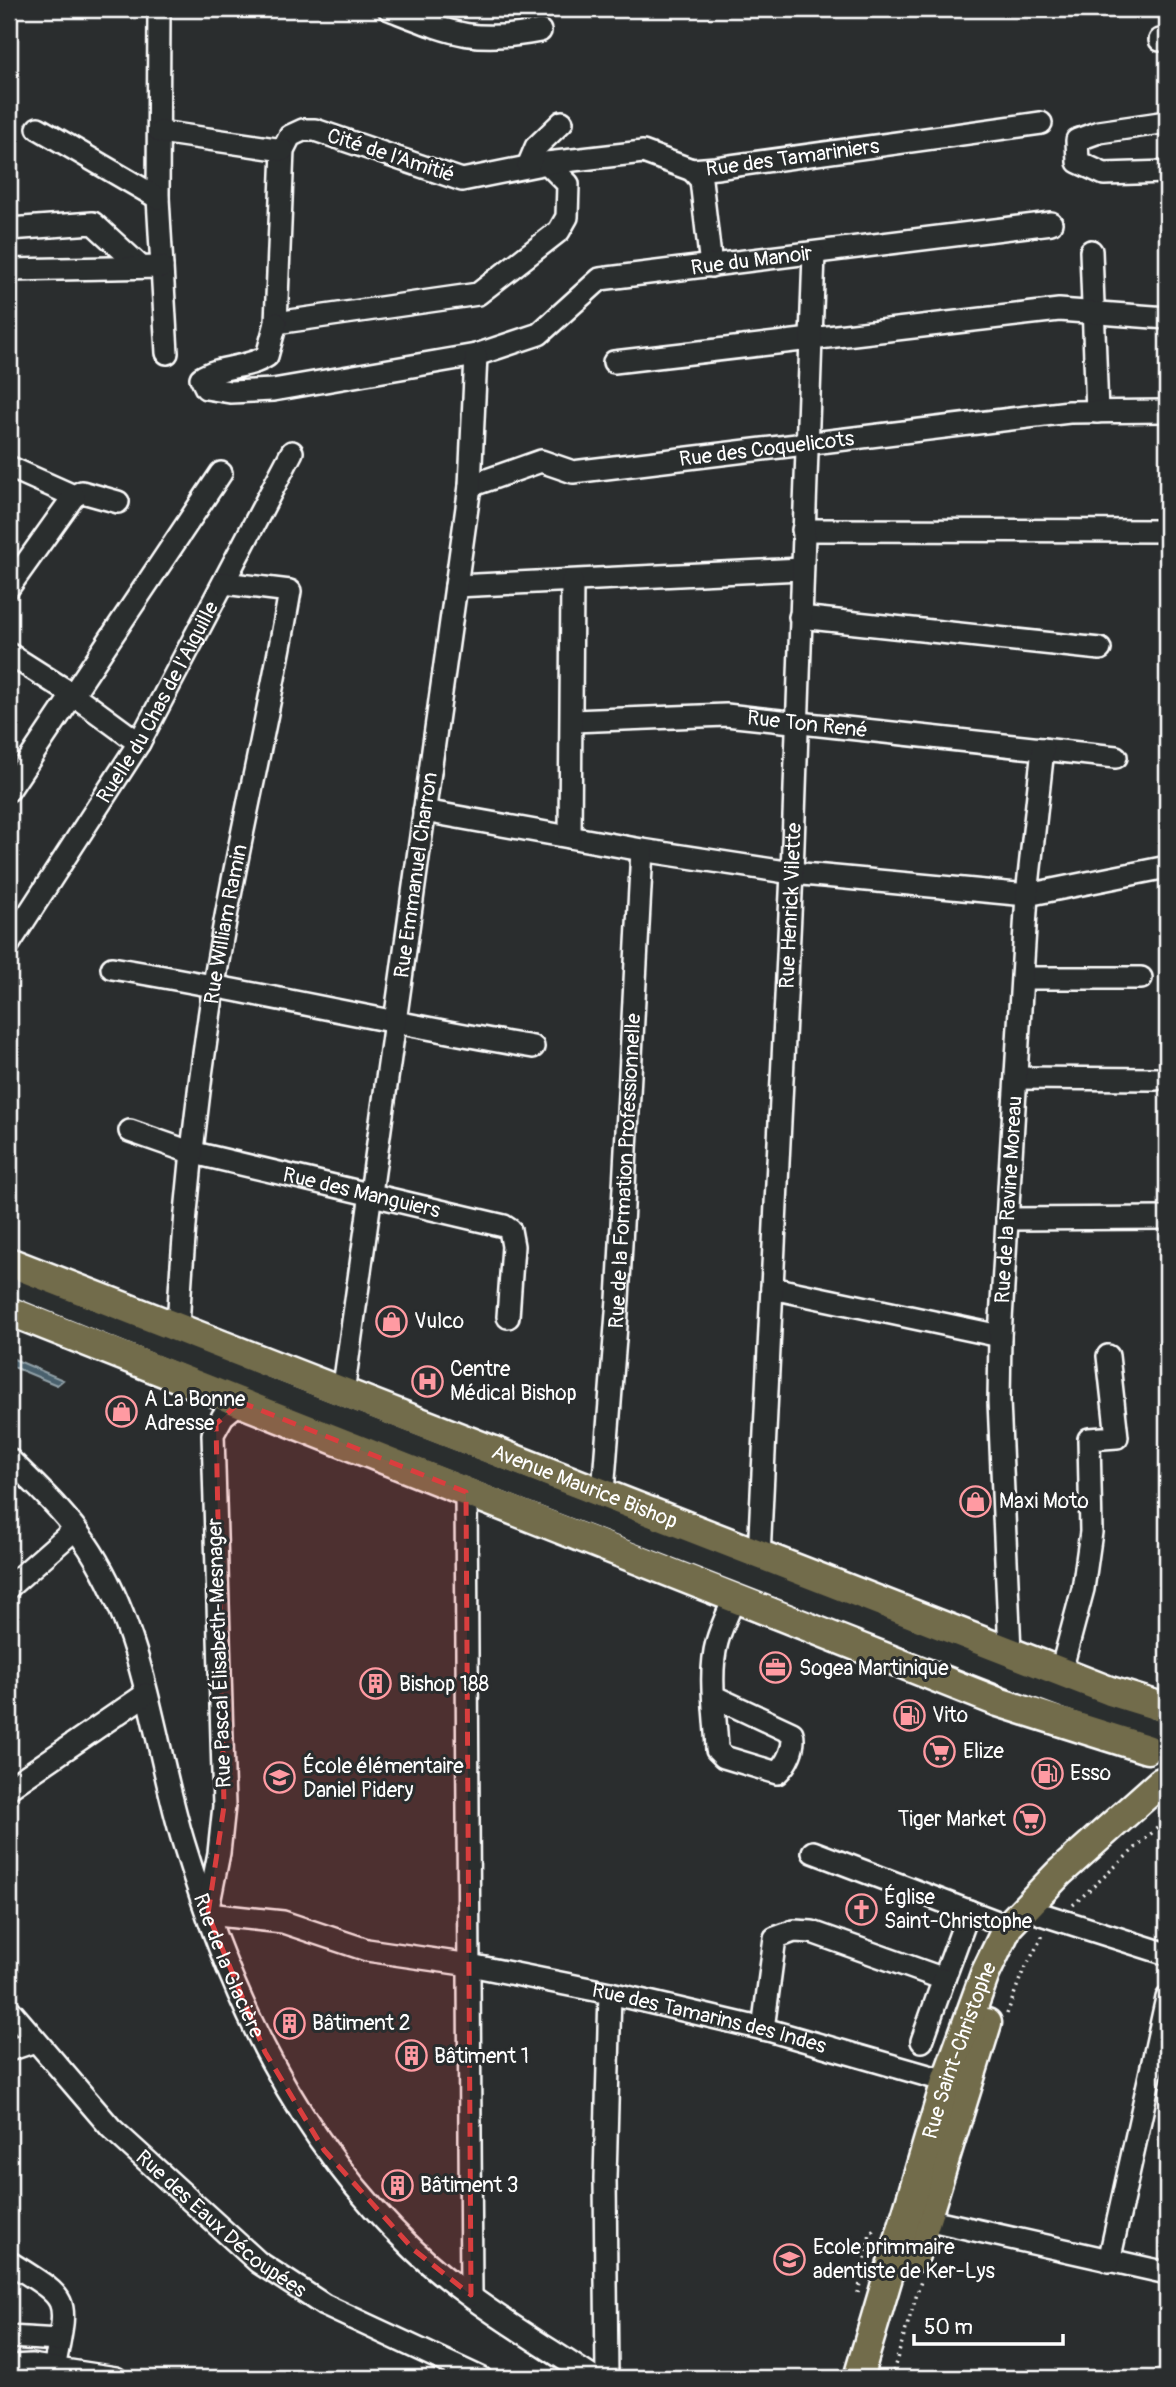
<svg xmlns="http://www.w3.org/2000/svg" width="1176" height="2387" viewBox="0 0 1176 2387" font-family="Pangolin,sans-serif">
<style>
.water{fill:#48616d;stroke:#91a0a7;stroke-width:2}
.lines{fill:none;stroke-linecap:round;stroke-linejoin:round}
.minor-casing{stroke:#fff;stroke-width:26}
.major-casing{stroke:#fff;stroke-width:33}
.path{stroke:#fff;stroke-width:3.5;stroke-dasharray:2 5;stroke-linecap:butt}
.minor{stroke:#2a2d2e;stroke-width:21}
.major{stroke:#726c4b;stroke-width:28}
.marked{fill:#da3e3e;fill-opacity:0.2;stroke:#da3e3e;stroke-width:5;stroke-dasharray:14 9;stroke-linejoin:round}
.labels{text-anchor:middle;stroke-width:6;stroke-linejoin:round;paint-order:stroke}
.street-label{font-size:21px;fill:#fff;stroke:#2a2d2e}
.poi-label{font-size:21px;fill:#fff;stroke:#2a2d2e;text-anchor:start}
</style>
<rect width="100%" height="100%" fill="#2a2d2e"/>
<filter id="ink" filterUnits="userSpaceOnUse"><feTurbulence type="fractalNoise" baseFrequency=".0143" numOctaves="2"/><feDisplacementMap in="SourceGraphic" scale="14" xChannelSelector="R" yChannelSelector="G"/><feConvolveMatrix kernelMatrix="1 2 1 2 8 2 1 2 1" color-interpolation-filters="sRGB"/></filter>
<g filter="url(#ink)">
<path class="water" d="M9 1357 63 1380 57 1385 9 1365Z"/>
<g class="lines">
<defs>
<g id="minor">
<path d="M159 9 158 198 167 353"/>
<path d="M389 9C451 33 473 44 540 31"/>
<path d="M1160 40 1167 39"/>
<path d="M1167 122 1099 132 1077 140 1078 162 1104 174 1167 172"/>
<path d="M38 128 158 198"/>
<path d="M303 130H315L462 180 547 163 568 184 567 217 559 231 478 294 276 323 283 150 290 136Z"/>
<path d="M160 132 283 150"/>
<path id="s1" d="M547 163 643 152 692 170 716 168 1041 123"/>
<path d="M528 166 536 147 562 122"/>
<path d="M692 170 701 180 711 266"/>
<path d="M9 229 93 223 141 267"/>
<path d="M1091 251 1097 412"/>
<path d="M9 270 162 267"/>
<path id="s2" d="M276 323 267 356C247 369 221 365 201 378L206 388 230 392 273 390 476 355 539 334 600 279 1051 223"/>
<path d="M614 362 1059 310 1167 318"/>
<path d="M9 467 74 496 82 492 118 502"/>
<path id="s3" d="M470 486 541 461 573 472 1069 412 1167 411"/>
<path d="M803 530 1167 531"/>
<path d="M456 586 802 569"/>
<path d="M9 587 74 496"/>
<path d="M800 617 1100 649"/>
<path d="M9 654 75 696 139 743"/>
<path id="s4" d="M572 721 726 715 1116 757"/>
<path d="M9 790 221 473"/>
<path d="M424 811 642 850 792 873 1027 895 1167 867"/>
<path d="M570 837 572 581"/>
<path id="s5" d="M9 944 139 743 292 452"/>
<path d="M112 968C253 991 392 1024 533 1047"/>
<path d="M1023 978H1141"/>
<path d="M1017 1078 1156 1079"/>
<path id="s6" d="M130 1131 190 1152 504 1226 510 1230 513 1246 508 1317"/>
<path d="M1007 1219 1165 1218"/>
<path d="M9 1283 271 1390 1018 1680 1167 1735"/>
<path d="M772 1288 1000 1336"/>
<path id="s7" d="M178 1327C184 1212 196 1099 214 985 235 853 268 723 290 591L224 583"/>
<path id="s8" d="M343 1393 470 486 476 355"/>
<path id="s9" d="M9 1459C41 1490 75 1522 97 1561 147 1647 155 1748 183 1841 230 1996 295 2137 414 2250 466 2300 533 2338 593 2378"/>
<path d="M466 1492 471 2295"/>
<path id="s10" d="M603 1492 618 1300 642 850"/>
<path id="s11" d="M759 1556 792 873 814 254"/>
<path d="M9 1587 74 1530"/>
<path id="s12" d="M1010 1651 999 1401 1000 1336 1027 895 1043 749"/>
<path d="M1061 1671 1083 1589 1091 1532 1089 1439 1117 1437 1108 1356"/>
<path d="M715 1697 792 1733C796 1746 787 1764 777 1773L724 1757 717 1750C716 1717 708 1675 717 1642 721 1627 729 1611 735 1597"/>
<path d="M9 1788 146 1694"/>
<path d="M813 1852 1008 1926"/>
<path d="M208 1908 219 1853 224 1806 213 1434 223 1416 240 1402"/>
<path id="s13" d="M208 1914 283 1922 367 1950 470 1965 610 1993 768 2030 946 2081"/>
<path d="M1041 1914 1167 1954"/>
<path id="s14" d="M9 2009 111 2128 258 2262 324 2305 481 2378"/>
<path d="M763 2029 775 1938 794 1931 812 1932 944 1979 969 1911"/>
<path d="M922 2041 944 1979"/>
<path d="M9 2050 35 2041"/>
<path d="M926 2219 1167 2273"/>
<path d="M1109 2261 1167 1998"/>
<path d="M9 2262C72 2302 68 2295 54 2369"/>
<path d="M9 2337 59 2340"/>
<path d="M9 2366 31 2365 116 2378"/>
<path d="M607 2378 605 2178 610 1993"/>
</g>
<g id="major">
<path id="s15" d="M9 1262 1110 1691 1162 1707"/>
<path d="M9 1311 998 1702 1147 1749"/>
<path d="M914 2258 987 2023"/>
<path id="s16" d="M858 2378 946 2081 985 1974 1008 1926 1059 1873 1161 1782"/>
</g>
</defs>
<use href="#minor" class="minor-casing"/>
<use href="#major" class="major-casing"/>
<path class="path" d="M1073 1905 1167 1819
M1007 2014 1021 1976 1043 1935
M858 2293 870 2234 876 2228
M891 2378 921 2281"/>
<use href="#minor" class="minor"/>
<use href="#major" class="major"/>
</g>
</g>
<path class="marked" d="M240 1402 466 1492 471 2295 414 2250 324 2150 265 2052 208 1914 224 1806 216 1424Z"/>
<defs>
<symbol id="shop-ring" viewBox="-11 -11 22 22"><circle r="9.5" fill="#2a2d2e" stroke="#ff9aa2" stroke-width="1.5"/><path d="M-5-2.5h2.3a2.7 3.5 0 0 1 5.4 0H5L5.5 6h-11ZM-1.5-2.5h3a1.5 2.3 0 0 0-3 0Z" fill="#ff9aa2"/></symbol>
<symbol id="hospital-ring" viewBox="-11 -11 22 22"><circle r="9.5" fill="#2a2d2e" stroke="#ff9aa2" stroke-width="1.5"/><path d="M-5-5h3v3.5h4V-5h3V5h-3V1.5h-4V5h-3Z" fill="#ff9aa2"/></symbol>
<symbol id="office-ring" viewBox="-11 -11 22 22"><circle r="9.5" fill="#2a2d2e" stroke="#ff9aa2" stroke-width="1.5"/><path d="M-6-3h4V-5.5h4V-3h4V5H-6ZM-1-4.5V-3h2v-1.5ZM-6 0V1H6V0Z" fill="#ff9aa2"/></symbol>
<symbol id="building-ring" viewBox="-11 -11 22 22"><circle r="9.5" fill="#2a2d2e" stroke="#ff9aa2" stroke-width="1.5"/><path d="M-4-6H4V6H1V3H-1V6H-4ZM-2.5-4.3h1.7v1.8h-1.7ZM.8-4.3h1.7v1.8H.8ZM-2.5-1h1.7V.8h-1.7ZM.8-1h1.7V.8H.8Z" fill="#ff9aa2"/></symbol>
<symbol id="fuel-ring" viewBox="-11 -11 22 22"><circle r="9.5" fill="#2a2d2e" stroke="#ff9aa2" stroke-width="1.5"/><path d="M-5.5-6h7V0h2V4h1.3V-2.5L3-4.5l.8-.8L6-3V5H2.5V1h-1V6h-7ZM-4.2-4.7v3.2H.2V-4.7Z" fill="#ff9aa2"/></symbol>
<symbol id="supermarket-ring" viewBox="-11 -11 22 22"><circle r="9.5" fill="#2a2d2e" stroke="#ff9aa2" stroke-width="1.5"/><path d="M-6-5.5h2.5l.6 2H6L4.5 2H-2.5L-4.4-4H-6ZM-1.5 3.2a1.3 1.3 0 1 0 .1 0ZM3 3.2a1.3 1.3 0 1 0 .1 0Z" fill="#ff9aa2"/></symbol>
<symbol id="school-ring" viewBox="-11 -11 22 22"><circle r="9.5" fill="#2a2d2e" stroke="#ff9aa2" stroke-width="1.5"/><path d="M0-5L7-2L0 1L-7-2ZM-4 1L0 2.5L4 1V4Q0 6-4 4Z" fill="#ff9aa2"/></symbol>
<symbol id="church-ring" viewBox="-11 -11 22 22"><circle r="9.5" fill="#2a2d2e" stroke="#ff9aa2" stroke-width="1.5"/><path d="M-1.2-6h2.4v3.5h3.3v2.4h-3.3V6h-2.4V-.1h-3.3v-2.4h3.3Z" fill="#ff9aa2"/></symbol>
</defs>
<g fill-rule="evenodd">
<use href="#shop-ring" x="374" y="1304" width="35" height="35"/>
<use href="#hospital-ring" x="410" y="1364" width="35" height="35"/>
<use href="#shop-ring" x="104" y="1394" width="35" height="35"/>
<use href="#shop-ring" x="958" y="1484" width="35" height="35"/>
<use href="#office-ring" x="758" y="1650" width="35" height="35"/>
<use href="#building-ring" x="358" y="1666" width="35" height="35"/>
<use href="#fuel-ring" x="892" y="1698" width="35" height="35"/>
<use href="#supermarket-ring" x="922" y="1734" width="35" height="35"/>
<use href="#fuel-ring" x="1030" y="1756" width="35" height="35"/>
<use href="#school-ring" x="262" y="1760" width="35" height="35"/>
<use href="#supermarket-ring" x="1012" y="1802" width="35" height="35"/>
<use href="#church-ring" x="844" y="1892" width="35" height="35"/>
<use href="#building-ring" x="272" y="2006" width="35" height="35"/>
<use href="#building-ring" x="394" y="2038" width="35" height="35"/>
<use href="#building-ring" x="380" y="2168" width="35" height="35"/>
<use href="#school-ring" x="772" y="2242" width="35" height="35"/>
</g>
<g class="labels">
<g class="street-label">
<text transform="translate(391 155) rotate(18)" y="7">Cité de l’Amitié</text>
<text dy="7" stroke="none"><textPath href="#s1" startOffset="250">Rue des Tamariniers</textPath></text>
<text dy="7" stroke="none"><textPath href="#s2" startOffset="690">Rue du Manoir</textPath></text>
<text dy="7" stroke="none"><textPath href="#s3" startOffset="304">Rue des Coquelicots</textPath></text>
<text dy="7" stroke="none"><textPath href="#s5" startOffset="284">Ruelle du Chas de l'Aiguille</textPath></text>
<text dy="7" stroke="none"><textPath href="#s4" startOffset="236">Rue Ton René</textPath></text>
<text dy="7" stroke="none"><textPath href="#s8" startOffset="523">Rue Emmanuel Charron</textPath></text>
<text dy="7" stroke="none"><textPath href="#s11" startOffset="651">Rue Henrick Vilette</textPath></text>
<text dy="7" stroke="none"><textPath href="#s7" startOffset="406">Rue William Ramin</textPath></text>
<text dy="7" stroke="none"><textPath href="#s10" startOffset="322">Rue de la Formation Professionnelle</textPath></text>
<text dy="7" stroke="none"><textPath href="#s6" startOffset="240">Rue des Manguiers</textPath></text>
<text dy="7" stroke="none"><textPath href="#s12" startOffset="452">Rue de la Ravine Moreau</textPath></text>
<text dy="7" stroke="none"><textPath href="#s15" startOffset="618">Avenue Maurice Bishop</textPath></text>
<text transform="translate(219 1653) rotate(-92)" y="7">Rue Pascal Élisabeth-Mesnager</text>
<text dy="7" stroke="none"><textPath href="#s9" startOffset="562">Rue de la Glacière</textPath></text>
<text dy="7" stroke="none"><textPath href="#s13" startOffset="513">Rue des Tamarins des Indes</textPath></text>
<text dy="7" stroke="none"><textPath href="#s16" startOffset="343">Rue Saint-Christophe</textPath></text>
<text dy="7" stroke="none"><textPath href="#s14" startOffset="303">Rue des Eaux Découpées</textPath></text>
</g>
<g class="poi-label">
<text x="414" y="1328">Vulco</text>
<text x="450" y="1376">Centre<tspan x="450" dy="24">Médical Bishop</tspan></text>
<text x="144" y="1406">A La Bonne<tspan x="144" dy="24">Adresse</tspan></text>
<text x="999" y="1508">Maxi Moto</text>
<text x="799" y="1675">Sogea Martinique</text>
<text x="399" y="1691">Bishop 188</text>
<text x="932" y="1722">Vito</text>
<text x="963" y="1758">Elize</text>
<text x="303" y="1773">École élémentaire<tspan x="303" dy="24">Daniel Pidery</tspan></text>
<text x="1070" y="1780">Esso</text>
<text x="1006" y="1826" text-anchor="end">Tiger Market</text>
<text x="884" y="1904">Église<tspan x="884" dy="24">Saint-Christophe</tspan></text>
<text x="312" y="2030">Bâtiment 2</text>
<text x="434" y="2063">Bâtiment 1</text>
<text x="420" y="2192">Bâtiment 3</text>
<text x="813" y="2254">Ecole primmaire<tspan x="813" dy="24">adentiste de Ker-Lys</tspan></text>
</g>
</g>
<rect width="1176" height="2387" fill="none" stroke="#2a2d2e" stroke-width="35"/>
<rect x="18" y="18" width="1141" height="2352" fill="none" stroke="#fff" stroke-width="2.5" filter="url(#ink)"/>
<path d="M914 2334v10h149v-10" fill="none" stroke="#ffffff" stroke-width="3.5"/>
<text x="924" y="2334" font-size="21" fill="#ffffff" stroke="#2a2d2e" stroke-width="5" paint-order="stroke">50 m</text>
</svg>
